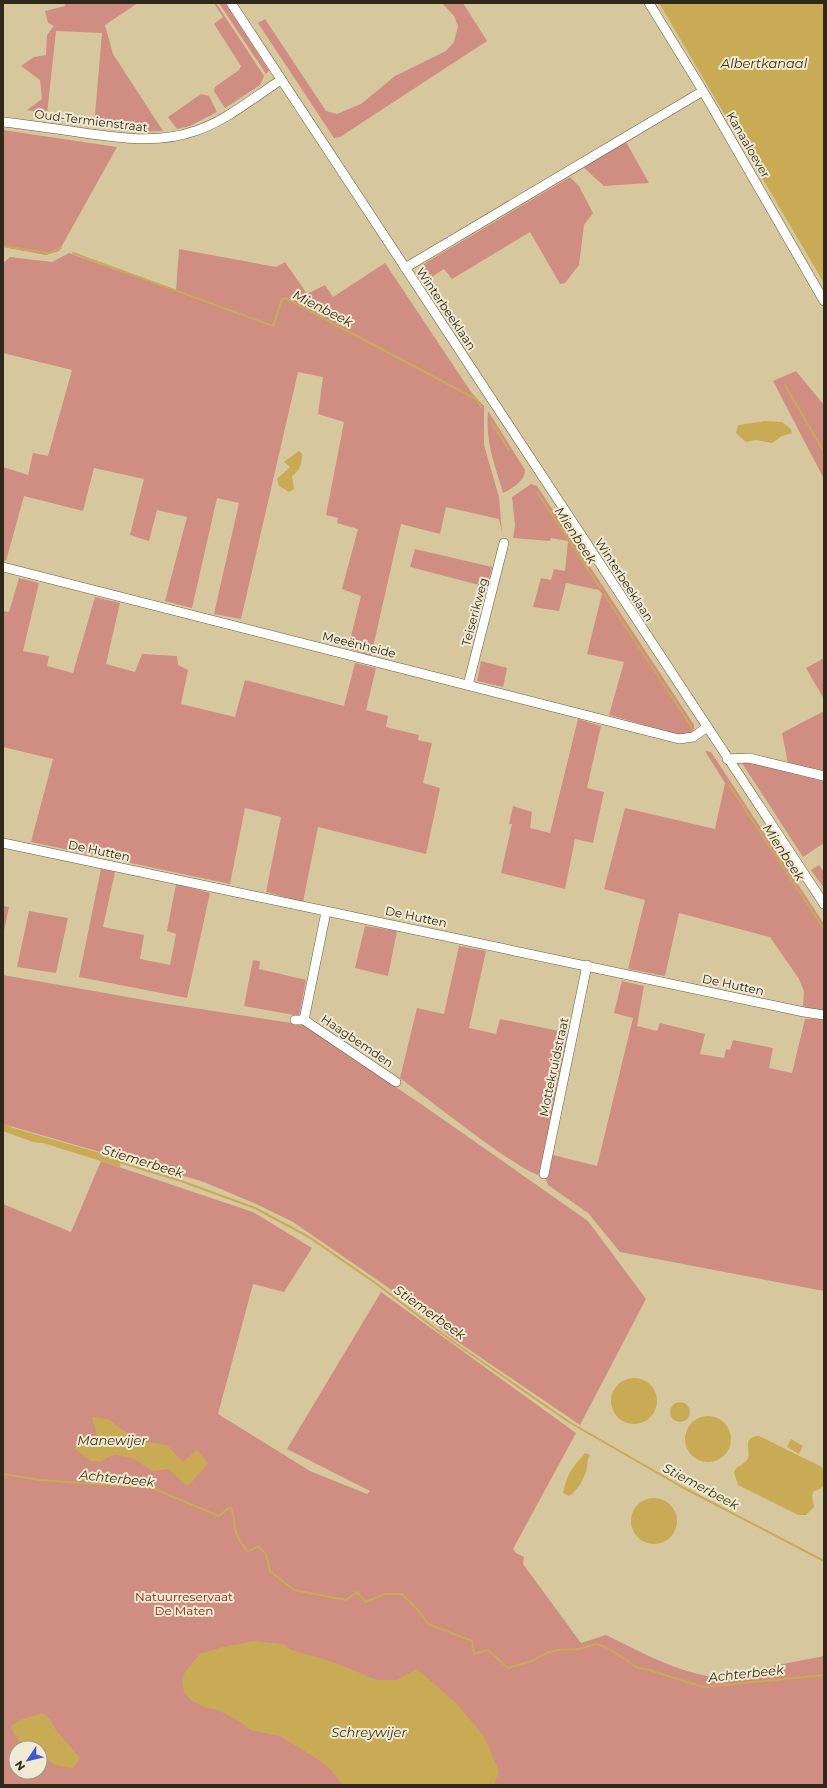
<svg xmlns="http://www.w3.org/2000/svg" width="827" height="1788" viewBox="0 0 827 1788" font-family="Montserrat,sans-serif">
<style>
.green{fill:#d08e83;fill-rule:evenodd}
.water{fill:#c9aa55}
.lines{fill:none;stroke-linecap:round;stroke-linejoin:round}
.stream{stroke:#c9aa55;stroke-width:2}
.street-casing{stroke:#695b35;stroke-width:10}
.street{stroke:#fff;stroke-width:9}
.labels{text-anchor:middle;stroke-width:4;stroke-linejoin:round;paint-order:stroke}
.street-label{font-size:12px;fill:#2f2919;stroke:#f0e9d4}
.park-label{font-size:12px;fill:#831b12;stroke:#f0e9d4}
.water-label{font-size:13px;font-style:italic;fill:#3b2e08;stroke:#f0e9d4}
</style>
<rect width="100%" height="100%" fill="#d7c79f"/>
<path class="green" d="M64 3H138L105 25 113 54 163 131 134 132 94 126 102 33 56 31 47 114 27 110 42 99 40 80 21 66 34 57 46 55 47 35 54 26 48 23 45 11 65 6Z
M214 3H216L264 76 260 85 225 108 214 91 215 87 239 70 241 66 214 24 223 17Z
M219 3H225L268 69 269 71 266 74Z
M442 3H463L487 41 340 137 334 138 258 23 265 19 326 111 337 114 361 104 395 76 446 51 454 42 458 26 454 16Z
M201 94 209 96 217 112 190 126 177 129 168 117Z
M3 130 117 147 59 251 46 255 3 247Z
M626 142 649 183 604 186 583 167Z
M570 177 579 186 593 213 584 225 579 265 565 283 560 284 530 232 452 279 444 269 427 280 420 274 423 265 427 262Z
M179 249 276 267 285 262 307 294 325 285 333 297 385 263 471 392 484 406V445L499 497 502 533 499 519 446 507 440 534 401 524 371 656 348 648 361 596 342 589 358 529 337 523 338 518 326 515 344 422 318 414 323 377 298 372 241 619 214 614 239 503 217 498 192 608 165 601 187 517 157 510 149 541 130 535 144 479 94 468 83 511 24 496 6 561 3 560V467L28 475 33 453 48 456 72 370 3 353V263L10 257 52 262 69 253 176 291Z
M796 371 824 405V479L773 381Z
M488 411 525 470C525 481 513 488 503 493 495 464 485 443 488 411Z
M531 484 537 486 694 725V729L689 735 684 736 609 715 624 662 587 654 602 594 599 590 566 583 559 611 533 607 541 578 551 580 554 569 565 571 568 541 551 538 550 541 513 538 515 525 512 497Z
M415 549 492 567 487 587 410 567Z
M19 578 39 583 23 651 49 656 47 666 73 673 95 597 120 603 106 664 135 672 142 654 177 656 178 665 188 670 181 704 235 717 245 680 344 706 355 663 376 668 366 710 388 716 386 727 419 735 418 740 432 743 423 783 440 788 426 854 318 827 303 902 266 892 281 817 245 808 230 884 31 842 53 759 3 747V611L9 612Z
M824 658V699L806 668Z
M481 661 507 668 503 687 477 681Z
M824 711V773L788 764 782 733Z
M578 719 601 726 587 788 604 792 593 843 575 839 565 889 501 873 512 824H509L513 806 532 812 530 828 550 833Z
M705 751 711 752 824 924V1011H817L803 1006 804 991 799 979 770 937 679 913 665 976 628 969 645 900 604 889 625 808 715 829 725 783Z
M740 760 824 779V843L803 857Z
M819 865 824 872V888L811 870Z
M101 869 115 872 103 927 144 935 140 959 170 965 176 934 167 931 176 884 210 893 187 998 79 977Z
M3 906 9 907 3 935Z
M29 911 68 918 56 973 17 967Z
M365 926 397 931 388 976 355 968Z
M459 946 486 951 469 1028 496 1034 500 1019 569 1033 539 1175C523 1174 420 1093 400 1078L417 1008 444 1014Z
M253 960 260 961 259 969 306 980 299 1016 244 1006Z
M3 975 161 1003 304 1025 421 1104 588 1221 646 1299 580 1425 455 1340 386 1286 293 1222 256 1204 204 1182 3 1124Z
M622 981 644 986 637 1026 657 1031 660 1023 705 1034 700 1054 724 1058 726 1049 730 1050 733 1040 773 1048 769 1068 792 1073 805 1019H824V1291L620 1252 588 1213 548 1185 546 1180 553 1155 597 1166 633 1018 614 1013Z
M101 1161 253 1212 312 1248 284 1292 253 1284 218 1414 310 1471 367 1494 370 1491 287 1449 381 1292 576 1433 513 1549 516 1553 524 1557 523 1564 581 1643 606 1635C641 1652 676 1672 715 1677L824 1656V1785H3V1204L71 1232ZM16 1748H40V1772H16Z"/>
<path class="water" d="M659 3H824V283Z
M765 421 782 422 791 429 792 433 782 436 772 443 756 440 746 442 736 433 738 425Z
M299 451 302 454C302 464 300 471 292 476L294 489 289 492 279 486 277 479 290 467 284 462Z
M3 1123 13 1128 121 1159 120 1167 43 1143 33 1142 3 1131Z
M611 1401a23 23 0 1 1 46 0a23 23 0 1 1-46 0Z
M670 1412a10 10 0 1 1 20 0a10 10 0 1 1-20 0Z
M685 1439a23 23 0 1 1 46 0a23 23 0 1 1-46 0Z
M92 1417 108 1419 136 1440 167 1445 183 1462 197 1450 208 1463 190 1484 185 1485 169 1469 152 1471 135 1459 116 1455 108 1457 101 1462 90 1461 75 1449 77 1444 97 1435Z
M759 1436 820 1466 824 1469V1485L820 1489 814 1491 812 1495 814 1507 806 1515H798L738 1485 734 1472C737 1465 742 1466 746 1461 754 1455 739 1437 759 1436Z
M791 1439 803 1446 799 1454 787 1447Z
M585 1453 590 1455C587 1460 588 1462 587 1467 586 1476 577 1492 569 1496L563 1493C565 1484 568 1473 575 1465 578 1460 582 1458 585 1453Z
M631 1521a23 23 0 1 1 46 0a23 23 0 1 1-46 0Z
M254 1641 283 1644 291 1650 333 1662 377 1680H397L417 1669 456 1703 484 1736 499 1771 494 1785H343L332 1771 319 1760 280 1736 250 1730 242 1723 218 1710 204 1707 192 1701 184 1692 182 1681 185 1672 200 1654 223 1647Z
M43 1713 50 1719 56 1730 80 1758 73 1768 55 1765 40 1755V1748C24 1748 16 1741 11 1726L20 1720Z"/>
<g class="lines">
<path class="stream" d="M3 246 49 253 61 248
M73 253 273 326 282 299 285 298 476 399 481 407
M785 385 824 452
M491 422 509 450
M537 492 601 589
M604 594 691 726
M729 785 824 929
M119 1162 181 1181 255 1208 309 1237 374 1282 452 1341 569 1422 682 1487 824 1561
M3 1474 40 1480 152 1488 219 1516 230 1507C235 1514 233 1521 235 1529 237 1537 243 1546 248 1552L258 1546 266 1554 270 1571 294 1590 346 1600 357 1592 366 1602 385 1594H402L419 1611 428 1624 472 1641 474 1654 488 1650 508 1668 532 1661 548 1652 559 1650 578 1649 597 1644 608 1648 638 1668 649 1670 703 1687 824 1675"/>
<defs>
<path id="street" d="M231 3 824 904
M649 3 703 91 824 301
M3 122C30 125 57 129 84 133 122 138 158 144 195 131 226 121 254 97 281 80
M405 268 703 91
M3 567 679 739 693 737 706 728
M468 685 504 543
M727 759 749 758 824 776
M3 843 804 1012 824 1015
M295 1020H304L396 1082
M304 1020 326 912
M544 1174 587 965"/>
</defs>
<use href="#street" class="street-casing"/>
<use href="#street" class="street"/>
</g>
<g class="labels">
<g class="street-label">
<text transform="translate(91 121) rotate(7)" y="4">Oud-Termienstraat</text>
<text transform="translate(748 145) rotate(60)" y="4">Kanaaloever</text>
<text transform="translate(446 309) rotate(56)" y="4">Winterbeeklaan</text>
<text transform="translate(624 580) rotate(57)" y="4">Winterbeeklaan</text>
<text transform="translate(475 612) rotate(-75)" y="4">Teiserikweg</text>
<text transform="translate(359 645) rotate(14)" y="4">Meeënheide</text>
<text transform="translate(99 851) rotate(12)" y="4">De Hutten</text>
<text transform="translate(416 917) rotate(12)" y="4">De Hutten</text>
<text transform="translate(733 985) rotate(12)" y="4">De Hutten</text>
<text transform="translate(357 1041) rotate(34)" y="4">Haagbemden</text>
<text transform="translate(554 1067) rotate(-78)" y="4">Mottekruidstraat</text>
</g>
<g class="park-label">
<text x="184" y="1601">Natuurreservaat<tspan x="184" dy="14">De Maten</tspan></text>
</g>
<g class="water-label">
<text x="764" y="68">Albertkanaal</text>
<text transform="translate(323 308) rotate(27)" y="5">Mienbeek</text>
<text transform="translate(576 535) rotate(57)" y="5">Mienbeek</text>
<text transform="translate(784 852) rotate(57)" y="5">Mienbeek</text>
<text transform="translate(143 1161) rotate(17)" y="5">Stiemerbeek</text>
<text transform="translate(430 1312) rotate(35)" y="5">Stiemerbeek</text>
<text x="112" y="1445">Manewijer</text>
<text transform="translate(117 1478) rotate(6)" y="5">Achterbeek</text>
<text transform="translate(701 1486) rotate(28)" y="5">Stiemerbeek</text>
<text transform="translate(746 1673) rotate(-6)" y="5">Achterbeek</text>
<text x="369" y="1737">Schreywijer</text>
</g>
</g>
<rect width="827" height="1788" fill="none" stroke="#2f2919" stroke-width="8"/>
<g transform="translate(28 1760) rotate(235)"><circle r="19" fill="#f0e9d4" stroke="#a39c89"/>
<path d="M0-3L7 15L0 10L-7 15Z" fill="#3e57ca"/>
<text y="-6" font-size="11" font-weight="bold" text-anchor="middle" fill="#2f2919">N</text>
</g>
</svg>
